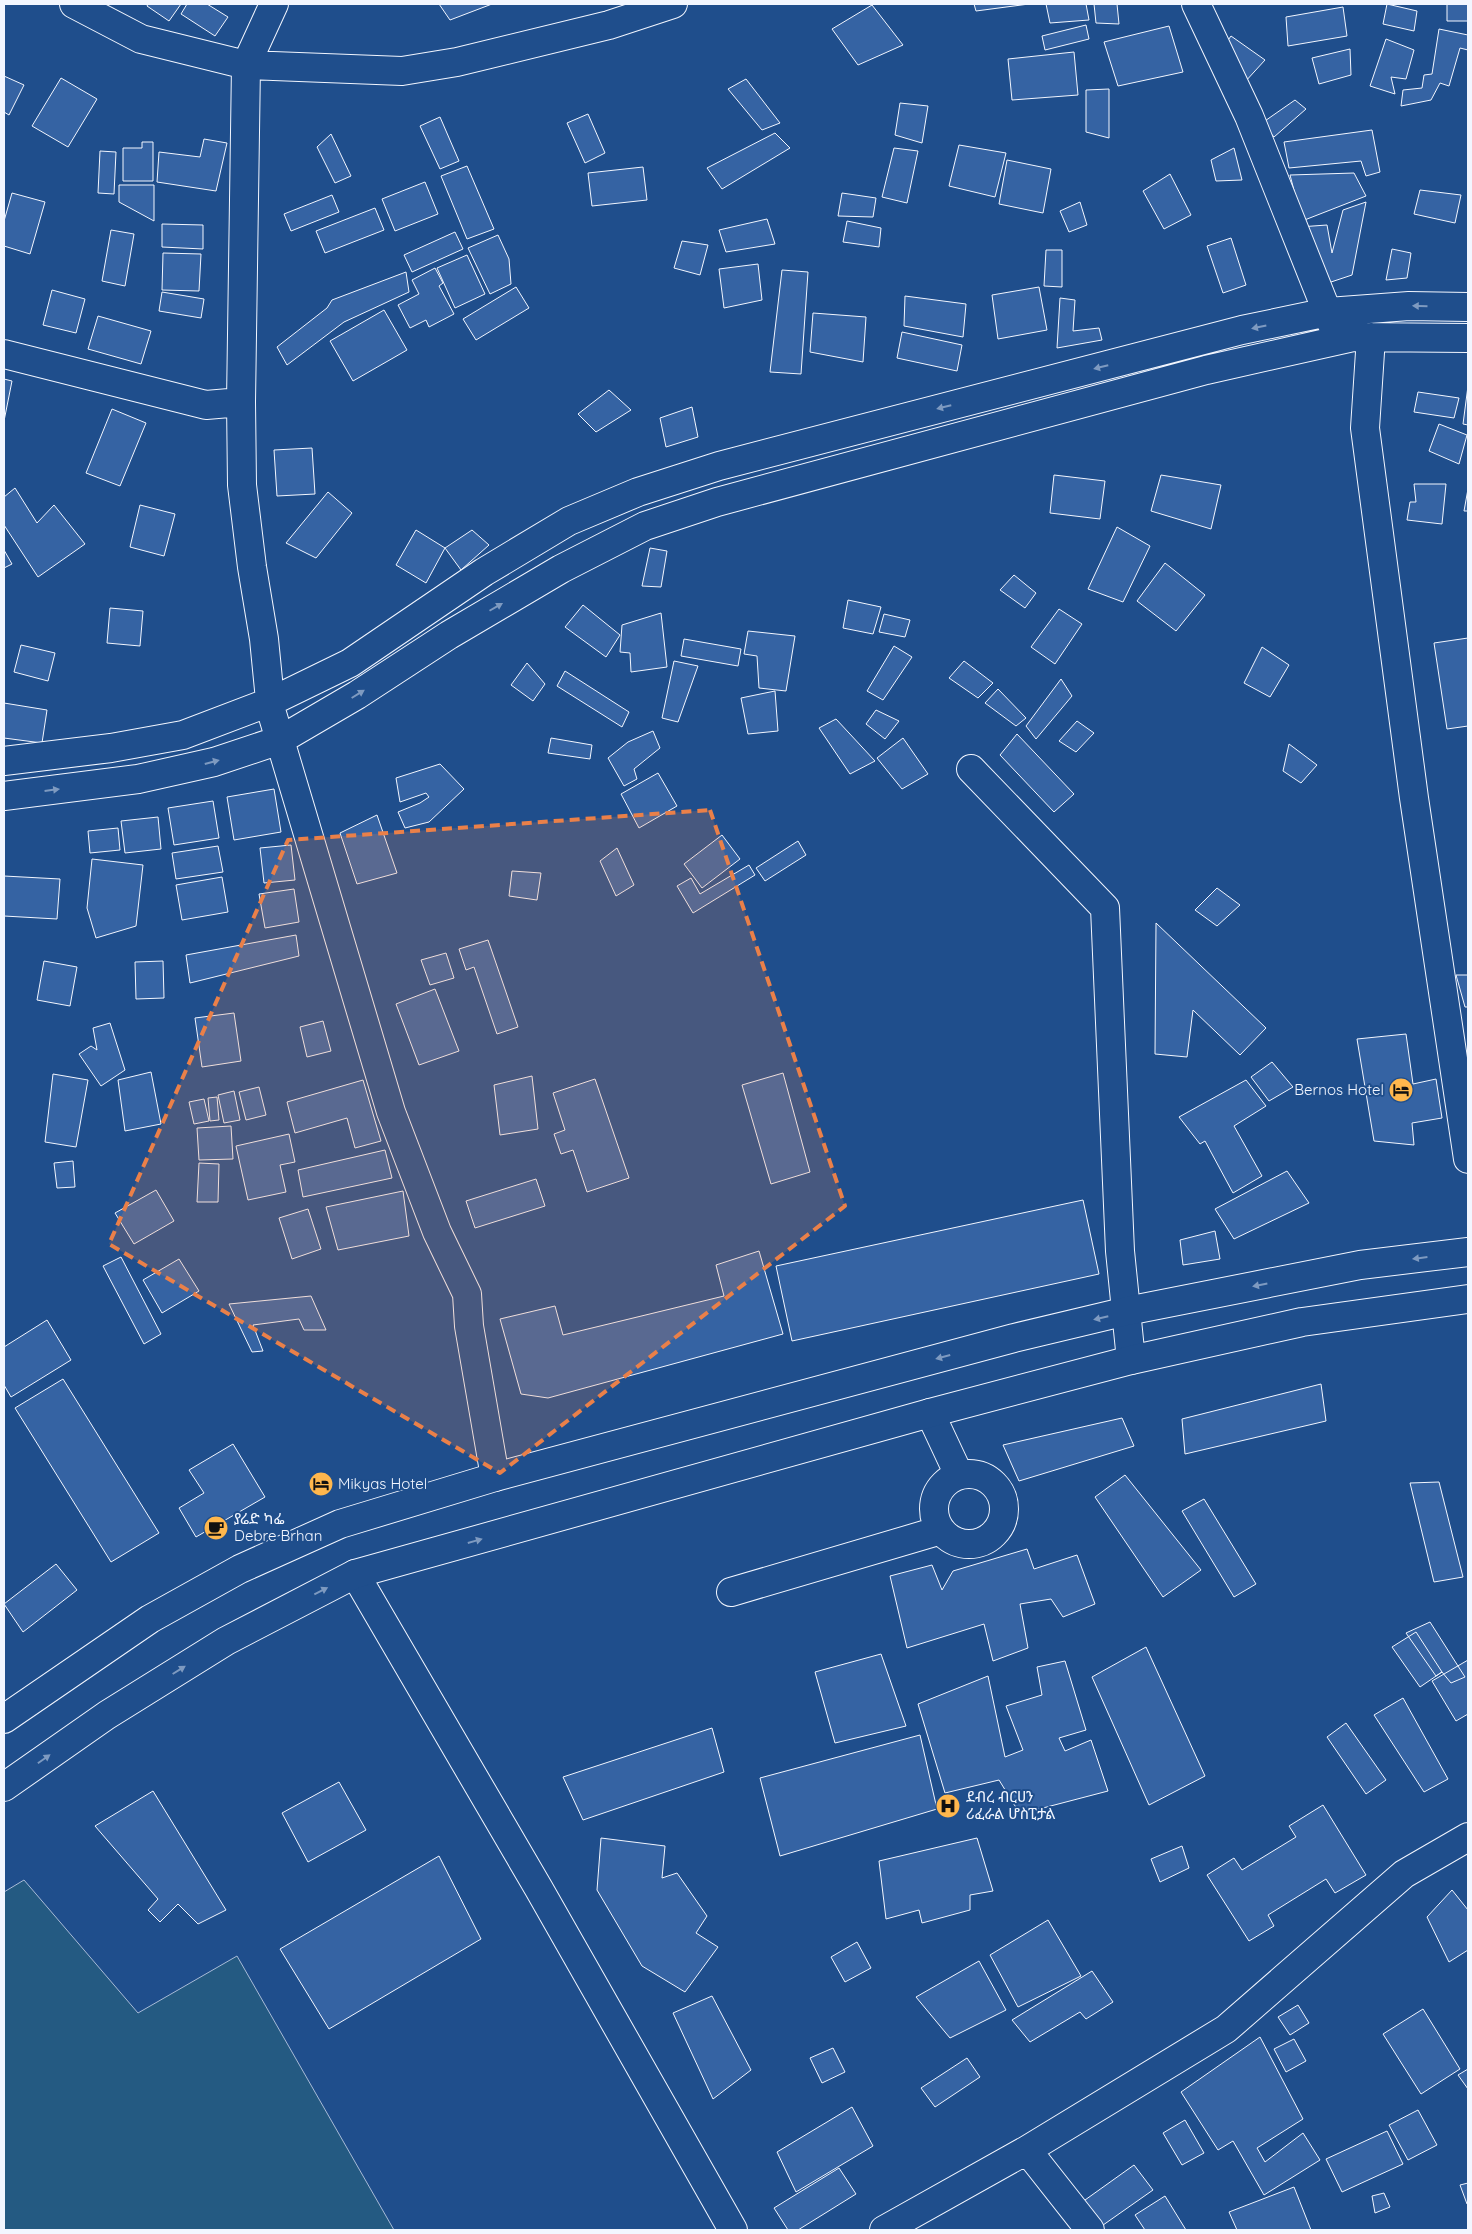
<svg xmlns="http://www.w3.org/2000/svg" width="1472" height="2234" viewBox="0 0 1472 2234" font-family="Quicksand,'Noto Sans Ethiopic',sans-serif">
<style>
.green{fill:#245a82;stroke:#a8bbd7}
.building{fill:#3563a3;stroke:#f2f6ff}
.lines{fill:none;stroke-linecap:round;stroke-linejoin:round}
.minor-casing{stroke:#f2f6ff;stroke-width:30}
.highway-casing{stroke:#f2f6ff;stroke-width:30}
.minor{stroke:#1f4e8c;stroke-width:28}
.highway{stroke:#1f4e8c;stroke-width:28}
.oneway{fill:#7e9ac0}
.marked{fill:#ea8049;fill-opacity:0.2;stroke:#ea8049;stroke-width:4;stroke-dasharray:10 6;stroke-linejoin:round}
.labels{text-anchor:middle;stroke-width:4;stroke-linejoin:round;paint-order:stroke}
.poi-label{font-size:15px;fill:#f2f6ff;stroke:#1f4e8c;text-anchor:start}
</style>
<rect width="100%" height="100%" fill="#1f4e8c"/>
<path class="green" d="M24 1880 138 2013 237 1956 394 2230H4V1892Z"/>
<path class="building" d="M148 4H181L169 21 147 6Z
M187 4H207L228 17 215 36 181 14Z
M439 4H492L450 20Z
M974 4H1029L976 11Z
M1046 4H1086L1089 20 1050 23Z
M1094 4H1117L1119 24 1096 23Z
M1387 4 1417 11 1414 31 1383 24Z
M1447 4H1468V21H1447Z
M872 5 903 45 858 65 832 29Z
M1343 7 1347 36 1288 46 1286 17Z
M1086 25 1089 39 1045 50 1042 36Z
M1169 26 1183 72 1118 86 1104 42Z
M1439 29 1468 35V50L1460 48 1449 86 1440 83 1431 100 1401 106 1403 90 1422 88 1424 75 1432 74Z
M1231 36 1265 60 1244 83 1219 53Z
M1386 39 1414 50 1406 79 1391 77 1395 94 1370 86Z
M1350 49 1351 75 1319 84 1312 58Z
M1074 52 1078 95 1012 100 1008 59Z
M4 76 24 85 9 115 4 112Z
M61 78 97 99 68 147 32 126Z
M746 79 780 123 762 130 728 89Z
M1109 89V138L1086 132V90Z
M1295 100 1306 109 1274 137 1262 123Z
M900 103 928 106 922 143 895 135Z
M588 114 605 153 585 163 567 123Z
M440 117 459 161 440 169 420 126Z
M1372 130 1380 172 1366 176 1361 161 1289 168 1284 142Z
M775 133 790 148 722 189 707 168Z
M331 134 351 176 335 183 317 147Z
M204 139 227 143 216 191 157 182 159 152 200 157Z
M142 142H153V181H123V148H142Z
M959 145 1006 153 995 197 949 186Z
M894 148 918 151 907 203 882 197Z
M1234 148 1242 180 1216 181 1211 160Z
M100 151 116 152 114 194 98 193Z
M1007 160 1051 169 1043 213 999 204Z
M467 166 494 229 467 239 441 176Z
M643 167 647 200 592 206 588 173Z
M1354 173 1366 196 1302 221 1290 175Z
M1170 174 1191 215 1164 229 1143 191Z
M425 182 438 214 395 231 382 199Z
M119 185H154V221L119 202Z
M1420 190 1461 195 1455 223 1414 214Z
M12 193 45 202 30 254 4 246V221Z
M842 193 876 198 873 217 838 216Z
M332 195 339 212 291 231 284 214Z
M1080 202 1087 225 1069 232 1060 211Z
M1366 202 1352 275 1322 285 1299 227 1327 225 1332 253 1343 210Z
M375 208 384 230 325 253 316 231Z
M767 219 775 244 726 252 719 230Z
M847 221 881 228 879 247 843 242Z
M162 224 203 225V249L162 247Z
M111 230 134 234 125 286 102 281Z
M455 232 463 249 412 272 404 255Z
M498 235 509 259 511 284 490 294 468 248Z
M1231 238 1246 285 1223 293 1207 246Z
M682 241 708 245 700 275 674 268Z
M1392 249 1411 253 1407 278 1386 280Z
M1046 250H1062V287L1044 286Z
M163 253 201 254 199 291 162 290Z
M467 255 485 294 455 308 437 268Z
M758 264 762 300 724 308 719 269Z
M435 268 443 283 439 286 454 314 429 327 426 320 410 328 398 305 419 294 412 280Z
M782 270 808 272 801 374 770 372Z
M406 272 409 292 344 322 287 365 277 347 327 308 332 300Z
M516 287 529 308 476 340 463 319Z
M1039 287 1047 330 998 339 992 295Z
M52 290 85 299 76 333 43 325Z
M162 292 204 299 201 318 159 311Z
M905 296 966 304 963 337 904 326Z
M1060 298 1075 300 1073 331 1099 328 1102 340 1057 348Z
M384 310 407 350 353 381 330 341Z
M813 313 866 317 863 362 810 352Z
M98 316 151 331 141 364 88 349Z
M902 332 962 345 957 371 897 358Z
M4 379 12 381 4 421Z
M1468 386V425L1463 424Z
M609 390 631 410 596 432 578 414Z
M1418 392 1459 398 1454 418 1414 412Z
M692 407 698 437 666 447 660 418Z
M112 409 146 423 120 486 86 473Z
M1439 424 1467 435 1459 464 1429 451Z
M312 448 315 494 277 496 274 450Z
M1054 475 1105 481 1100 519 1050 513Z
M1161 475 1221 485 1211 529 1151 511Z
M1414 484H1446L1442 524 1407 520 1410 502H1416Z
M15 488 37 523 54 505 85 544 38 577 4 525V497Z
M1468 489V511H1464Z
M328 492 352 513 316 558 286 543Z
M140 505 175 514 164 556 130 547Z
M1117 527 1150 546 1123 602 1088 589Z
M416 530 445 548 426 583 396 565Z
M472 530 489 545 461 570 445 548Z
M650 548 667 551 661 587 642 586Z
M4 550 12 564 4 568Z
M1165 563 1205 595 1176 631 1137 601Z
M1014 575 1036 593 1025 608 1000 590Z
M848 600 881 607 873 634 843 628Z
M583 605 620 635 606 657 565 627Z
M110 608 143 611 140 646 107 643Z
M1059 609 1082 624 1055 664 1031 647Z
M661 613 667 667 631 672 630 653 620 652 622 625Z
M884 614 910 620 905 637 879 632Z
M748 631 795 636 786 691 759 688 757 656 744 654Z
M1468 638V726L1447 729 1434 643Z
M684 639 741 649 738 666 681 656Z
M21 645 55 653 48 681 14 672Z
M894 646 912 657 883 700 867 691Z
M1262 647 1289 665 1270 697 1244 683Z
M674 661 698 666 678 722 662 718Z
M964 661 993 683 978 698 949 678Z
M527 663 545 684 533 701 511 685Z
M565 671 629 712 622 727 557 686Z
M1061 679 1072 696 1036 739 1026 726Z
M998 689 1026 718 1016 726 985 703Z
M775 691 778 731 748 734 741 698Z
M4 703 47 710 42 743 4 738Z
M876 710 899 721 885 739 866 724Z
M836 719 875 761 850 774 819 728Z
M1077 721 1094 733 1076 752 1059 741Z
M653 731 660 748 634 769 637 779 624 786 608 758 628 742Z
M1017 734 1074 794 1054 812 1000 755Z
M551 738 592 745 590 759 548 753Z
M903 738 928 774 902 789 877 758Z
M1289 744 1317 765 1301 783 1283 771Z
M440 764 464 789 429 822 405 828 398 812 420 803 429 797 426 793 400 802 396 778Z
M658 773 677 806 639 828 621 794Z
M274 789 281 832 234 840 227 797Z
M213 801 219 838 174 845 168 808Z
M377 815 397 873 357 884 340 833Z
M158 817 161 849 125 853 121 821Z
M118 828 120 850 90 853 88 831Z
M722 835 740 859 702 888 684 864Z
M798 841 806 855 765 881 756 868Z
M291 845 295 880 264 883 260 848Z
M218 846 223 872 176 879 172 853Z
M617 848 634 885 616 896 600 861Z
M92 859 143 865 136 926 96 938 87 908Z
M749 865 755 875 693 913 677 886 691 878 700 894Z
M512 871 541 873 537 900 509 896Z
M4 876 60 879 57 919 4 916Z
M222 877 228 912 182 920 176 885Z
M1217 888 1240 905 1217 926 1195 910Z
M294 889 299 922 265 928 259 894Z
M1156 923 1266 1028 1240 1055 1193 1010 1187 1057 1155 1054Z
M296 935 299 956 190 983 186 955Z
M488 940 518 1027 497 1034 474 967 466 970 459 949Z
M446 953 454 978 430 985 421 960Z
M44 961 77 967 70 1006 37 1000Z
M163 961 164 998 136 999 135 962Z
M1456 975H1468V1007H1465Z
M435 989 459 1051 419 1065 396 1004Z
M234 1013 241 1061 202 1067 195 1018Z
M323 1021 331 1051 307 1057 300 1027Z
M110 1023 125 1070 101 1086 79 1054 91 1046 97 1050 93 1028Z
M1406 1034 1413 1084 1436 1079 1442 1118 1412 1123 1414 1145 1374 1141 1357 1039Z
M1272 1062 1293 1087 1269 1101 1251 1077Z
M151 1072 161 1124 125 1131 118 1080Z
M783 1073 810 1172 771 1184 742 1085Z
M53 1074 88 1080 76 1147 45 1142Z
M532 1076 538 1129 500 1135 494 1085Z
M595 1079 629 1178 587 1192 573 1150 561 1154 554 1134 565 1130 553 1093Z
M363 1080 381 1141 355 1148 347 1118 295 1133 287 1102Z
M1246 1080 1266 1106 1234 1126 1262 1176 1233 1193 1205 1141 1200 1144 1179 1117Z
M259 1087 266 1115 246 1120 239 1092Z
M234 1091 240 1120 224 1123 218 1095Z
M217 1097 219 1120 210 1121 208 1098Z
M204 1099 209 1121 194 1124 189 1102Z
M231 1126 233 1159 199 1160 197 1128Z
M289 1134 295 1162 280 1165 286 1192 248 1200 236 1146Z
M385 1150 392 1178 303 1197 298 1170Z
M73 1161 75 1187 57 1188 54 1163Z
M199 1163 219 1164 218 1202H197Z
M1287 1171 1309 1203 1234 1239 1215 1209Z
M536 1179 545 1206 475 1228 466 1201Z
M156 1190 174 1221 134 1244 115 1213Z
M403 1191 409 1236 338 1250 326 1207Z
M1083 1200 1099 1274 792 1341 776 1266Z
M308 1209 321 1249 292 1259 279 1218Z
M1215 1231 1220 1259 1183 1265 1180 1240Z
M759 1251 783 1334 548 1398 521 1394 500 1319 555 1306 563 1335 724 1296 716 1265Z
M121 1257 161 1334 144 1344 103 1266Z
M179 1259 199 1291 162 1313 143 1280Z
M311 1296 326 1330H304L299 1319 253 1325 263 1351 252 1352 229 1304Z
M47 1320 71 1360 11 1397 4 1385V1347Z
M63 1379 159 1533 111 1562 15 1408Z
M1321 1384 1326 1421 1185 1454 1182 1419Z
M1122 1418 1134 1446 1019 1481 1003 1445Z
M233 1444 265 1497 196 1537 179 1508 204 1493 189 1470Z
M1125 1475 1201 1570 1163 1597 1095 1497Z
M1439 1482 1463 1577 1434 1582 1410 1483Z
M1204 1499 1256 1584 1234 1597 1182 1511Z
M1027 1549 1034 1569 1077 1555 1095 1604 1063 1617 1051 1599 1020 1604 1028 1648 993 1661 984 1624 907 1648 890 1576 932 1565 942 1590 953 1571Z
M56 1564 77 1590 23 1632 4 1604Z
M1430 1622 1465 1677 1451 1683 1442 1672 1436 1676 1406 1633Z
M1416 1632 1442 1672 1420 1687 1392 1647Z
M1146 1647 1205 1776 1149 1805 1092 1677Z
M881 1654 906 1726 835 1743 815 1672Z
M1468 1660V1714L1456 1721 1432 1681Z
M1065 1661 1086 1730 1059 1738 1065 1751 1091 1740 1108 1791 1020 1814 999 1780 945 1793 918 1704 988 1676 1005 1757 1023 1750 1006 1706 1042 1695 1037 1667Z
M1403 1698 1448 1779 1424 1792 1374 1715Z
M1346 1723 1386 1780 1366 1794 1327 1737Z
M712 1728 724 1772 583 1820 563 1777Z
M920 1735 937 1809 780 1856 760 1778Z
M339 1782 366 1830 308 1862 282 1813Z
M153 1791 226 1910 198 1924 178 1904 160 1922 148 1910 158 1899 95 1826Z
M1323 1805 1366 1875 1335 1893 1326 1879 1268 1915 1274 1926 1249 1941 1207 1875 1234 1858 1242 1870 1296 1837 1289 1826Z
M601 1838 665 1846 662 1878 677 1873 707 1916 696 1933 718 1947 685 1992 642 1966 597 1890Z
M977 1838 993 1891 970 1895V1910L922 1923 919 1910 886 1919 879 1861Z
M1182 1846 1189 1868 1160 1882 1151 1859Z
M439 1856 481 1939 329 2029 280 1949Z
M1452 1890 1468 1910V1950L1449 1962 1427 1917Z
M1048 1920 1081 1976 1018 2007 990 1955Z
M857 1942 871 1968 845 1982 831 1957Z
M979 1961 1006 2010 950 2038 916 1997Z
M1092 1971 1113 2002 1086 2019 1080 2012 1030 2042 1012 2020Z
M712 1996 751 2070 713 2099 673 2013Z
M1298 2005 1309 2023 1290 2035 1278 2017Z
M1423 2009 1460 2069 1421 2094 1383 2034Z
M1260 2037 1303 2119 1257 2148 1265 2162 1303 2133 1320 2160 1264 2195 1233 2141 1218 2150 1181 2092Z
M1294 2039 1306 2061 1286 2072 1274 2049Z
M833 2048 845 2072 822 2083 810 2058Z
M967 2058 980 2077 935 2107 921 2088Z
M1468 2069V2089L1458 2075Z
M852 2107 873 2146 796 2192 777 2152Z
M1418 2110 1437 2145 1408 2160 1389 2125Z
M1185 2120 1204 2153 1182 2165 1163 2133Z
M1387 2131 1403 2164 1342 2192 1326 2159Z
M1134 2165 1153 2190 1096 2230 1078 2205Z
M839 2168 856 2194 798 2230H788L774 2208Z
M1468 2183V2203L1467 2204 1460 2185Z
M1294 2187 1311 2230H1237L1229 2212Z
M1384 2193 1390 2207 1375 2213 1372 2196Z
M1165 2196 1186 2230H1145L1135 2215Z"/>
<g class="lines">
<defs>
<path id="minor" d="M74 4 141 39 246 65 402 71 457 62 609 25 673 4
M274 4 246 65 241 402 242 485 252 567 264 639 271 710 391 1112 437 1232 467 1294 469 1326 495 1477
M1196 4 1249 116 1334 329
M1371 337 1365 428 1414 798 1468 1159
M4 354 206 405 241 402
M4 761 111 748 183 735 270 702 350 663 484 572 569 521 638 492 719 466 1242 330 1328 312 1409 306 1468 307
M971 769 1105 908 1120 1251 1131 1360
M4 796 138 779 214 762 280 740 357 695 449 635 561 569 645 526 717 502 1206 370 1353 337 1468 338
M930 1413 959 1475
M934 1509a35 35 0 1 1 70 0a35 35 0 1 1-70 0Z
M355 1574 539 1889 733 2230
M731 1592 941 1530
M1027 2150 1226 2029 1404 1874 1468 1837
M884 2230 1027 2150 1090 2230"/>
<path id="highway" d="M4 1719 150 1619 240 1569 340 1524 495 1477 1014 1338 1127 1311 1360 1265 1468 1252
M4 1787 107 1715 226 1641 355 1574 930 1413 1131 1360 1302 1322 1468 1299"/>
</defs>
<use href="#minor" class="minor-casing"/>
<use href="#highway" class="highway-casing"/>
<use href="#minor" class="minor"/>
<use href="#highway" class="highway"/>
</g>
<defs><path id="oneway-solid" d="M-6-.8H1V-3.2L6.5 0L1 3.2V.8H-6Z" transform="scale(1.25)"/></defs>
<g class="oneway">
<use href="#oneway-solid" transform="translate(1420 306) rotate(-179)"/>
<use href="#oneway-solid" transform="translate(1259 327) rotate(168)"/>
<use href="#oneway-solid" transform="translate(1101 367) rotate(166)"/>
<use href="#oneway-solid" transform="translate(944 407) rotate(166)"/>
<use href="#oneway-solid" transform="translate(496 607) rotate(-30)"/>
<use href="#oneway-solid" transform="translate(358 694) rotate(-32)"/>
<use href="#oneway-solid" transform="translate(212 762) rotate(-15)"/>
<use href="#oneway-solid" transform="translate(52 790) rotate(-7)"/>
<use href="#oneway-solid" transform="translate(1420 1258) rotate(173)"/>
<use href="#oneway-solid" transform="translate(1260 1285) rotate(169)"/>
<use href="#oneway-solid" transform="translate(1101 1318) rotate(167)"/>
<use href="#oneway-solid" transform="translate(943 1357) rotate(165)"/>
<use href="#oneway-solid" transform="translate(475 1541) rotate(-16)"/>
<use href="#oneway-solid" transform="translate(321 1591) rotate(-27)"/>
<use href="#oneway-solid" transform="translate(179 1670) rotate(-32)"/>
<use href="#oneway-solid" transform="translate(44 1759) rotate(-35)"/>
</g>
<path class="marked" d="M710 810 845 1206 500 1473 109 1244 288 840Z"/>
<defs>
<symbol id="hotel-disc" viewBox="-11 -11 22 22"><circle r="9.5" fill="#ffb74d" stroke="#1f4e8c"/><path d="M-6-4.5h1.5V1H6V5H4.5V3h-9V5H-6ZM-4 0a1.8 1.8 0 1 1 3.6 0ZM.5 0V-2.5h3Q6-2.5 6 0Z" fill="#111"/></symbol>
<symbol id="cafe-disc" viewBox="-11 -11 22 22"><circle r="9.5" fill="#ffb74d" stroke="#1f4e8c"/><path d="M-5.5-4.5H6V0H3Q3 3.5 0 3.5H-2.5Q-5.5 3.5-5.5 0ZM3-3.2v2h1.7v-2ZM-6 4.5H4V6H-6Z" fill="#111"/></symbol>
<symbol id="hospital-disc" viewBox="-11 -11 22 22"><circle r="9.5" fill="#ffb74d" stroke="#1f4e8c"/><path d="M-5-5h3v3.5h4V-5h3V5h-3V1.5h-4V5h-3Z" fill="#111"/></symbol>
</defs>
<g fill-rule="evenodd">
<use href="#hotel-disc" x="1387" y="1076" width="28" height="28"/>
<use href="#hotel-disc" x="307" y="1470" width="28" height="28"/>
<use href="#cafe-disc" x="202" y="1514" width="28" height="28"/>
<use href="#hospital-disc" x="934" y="1792" width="28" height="28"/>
</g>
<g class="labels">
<g class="poi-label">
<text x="1384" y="1095" text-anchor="end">Bernos Hotel</text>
<text x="338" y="1489">Mikyas Hotel</text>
<text x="234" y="1524">ያሬድ ካፌ<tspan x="234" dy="17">Debre Brhan</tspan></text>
<text x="966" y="1802">ደብረ ብርሀን<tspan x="966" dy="17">ሪፈራል ሆስፒታል</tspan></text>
</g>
</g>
<rect width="1472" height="2234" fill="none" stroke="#f2f6ff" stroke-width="10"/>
</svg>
